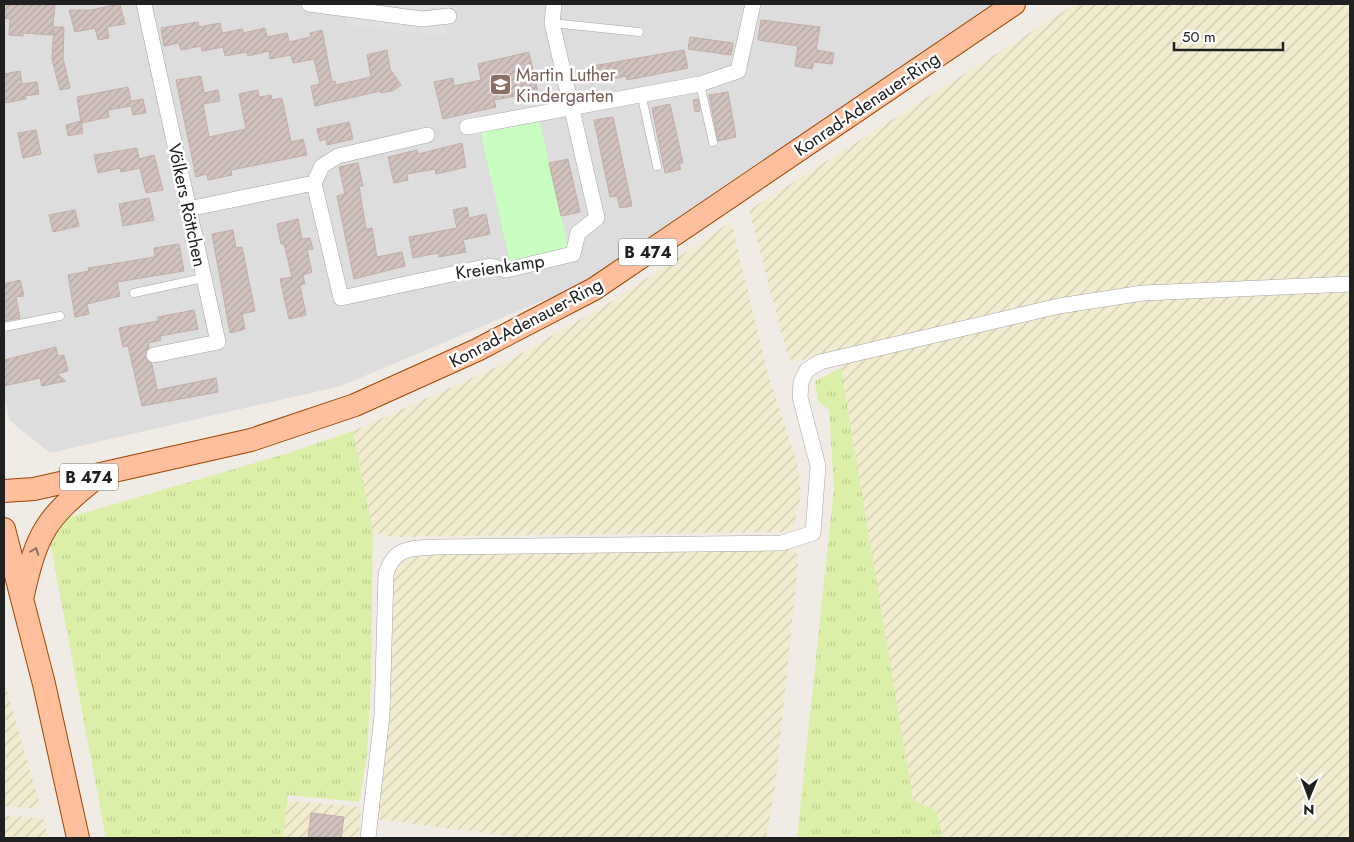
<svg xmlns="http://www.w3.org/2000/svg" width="1354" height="842" viewBox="0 0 1354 842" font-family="Jost,sans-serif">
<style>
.residential{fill:#dedddd}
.farmland{fill:url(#farmland-furrows)}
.grass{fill:url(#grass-tufts)}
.park{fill:#c8fec0}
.parking{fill:#e0e0e0}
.building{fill:url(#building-hatch);stroke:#c4ada6}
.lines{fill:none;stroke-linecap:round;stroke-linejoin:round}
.service-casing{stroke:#a4a4a4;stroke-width:9}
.minor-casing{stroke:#a4a4a4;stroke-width:16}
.primary-casing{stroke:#9c4600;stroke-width:24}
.service{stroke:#fff;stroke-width:8}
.minor{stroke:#fff;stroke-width:15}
.primary{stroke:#ffbf9d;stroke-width:22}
.oneway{stroke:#90705e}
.labels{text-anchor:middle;stroke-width:5;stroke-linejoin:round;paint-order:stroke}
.shield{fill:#fff;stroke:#636363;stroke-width:1}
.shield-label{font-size:16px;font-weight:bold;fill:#202020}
.education-label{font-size:18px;fill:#785e54;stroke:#fff;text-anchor:start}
.street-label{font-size:18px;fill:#202020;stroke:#fff}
</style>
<defs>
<pattern id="farmland-furrows" width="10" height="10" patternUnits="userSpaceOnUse" patternTransform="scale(1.25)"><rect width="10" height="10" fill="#f1eccf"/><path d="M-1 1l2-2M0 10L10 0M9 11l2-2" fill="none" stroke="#cecab1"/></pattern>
<pattern id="grass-tufts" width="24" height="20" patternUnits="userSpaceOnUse" patternTransform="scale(1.25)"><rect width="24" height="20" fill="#dbefa8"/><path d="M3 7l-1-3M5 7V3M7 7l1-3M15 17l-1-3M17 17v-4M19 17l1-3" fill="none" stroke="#bccd90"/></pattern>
<pattern id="building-hatch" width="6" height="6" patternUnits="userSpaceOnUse" patternTransform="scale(1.25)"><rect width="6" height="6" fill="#d2c2be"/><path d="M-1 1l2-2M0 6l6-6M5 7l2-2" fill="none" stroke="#b4a6a3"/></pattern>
</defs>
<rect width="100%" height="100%" fill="#f1ebe5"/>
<path class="residential" d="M4 4H1004L589 281 341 386 50 453 10 421 4 396Z"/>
<path class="farmland" d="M1075 4H1350V278L1135 288 792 362 787 354 749 210Z
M731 222 769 378 797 462 801 495 792 532 391 537 373 532 353 431 501 365 614 300Z
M1350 289V838H1113L1085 836 1069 838H943L936 810 913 800 840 363 893 353 1057 311 1136 299Z
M788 548 799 555 775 788 766 838H523L375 819 393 568 404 557 423 552Z
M4 680 41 809 4 806Z
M287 801 361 807 359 838H283Z
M4 815 44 819 48 838H4Z"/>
<path class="grass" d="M841 368 913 800 936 810 943 838H797L834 488 829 410 818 401 815 381Z
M353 431 373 532 371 682 367 754 359 802 288 795 283 838H106L50 542 64 519 288 453Z"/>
<path class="park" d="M538 114 569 252 511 266 479 125Z"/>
<path class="parking" d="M344 4H450L445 36 347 25Z"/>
<path class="building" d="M4 4H55L52 35 23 33V36L9 35 10 19 4 18Z
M120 4 125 24 107 27 109 38 98 40 95 28 75 32 69 10H91Z
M761 20 820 27 816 50 834 53 832 64 814 62 812 69 795 66 798 46 758 40Z
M198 22 199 27 220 23 222 33 242 29 243 33 265 28 267 37 287 33 289 42 311 37 310 33 322 30 332 82 335 81 336 85 371 77 367 55 387 50 390 69 401 85 392 91 381 93 380 91 315 106 311 86 320 84 314 59 293 63 291 55 270 59 269 51 248 56 247 52 225 56 223 47 202 51 201 46 181 50 179 43 164 46 161 28Z
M54 27H64L63 58 70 88 60 90 52 59Z
M690 37 733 43 731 55 688 49Z
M684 50 688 68 627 80 626 76 590 84 587 67Z
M529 52 538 92 494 100 496 107 443 119 434 82 453 78 454 86 481 80 478 64Z
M20 71 22 84 37 82 39 94 25 96 26 99 4 103V74Z
M201 76 204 93 218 90 220 101 203 104 209 137 246 129 239 94 258 90 259 97 271 95 272 100 282 98 291 142 303 139 307 155 231 170 232 175 208 180 207 174 196 177 176 80Z
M128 87 131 101 143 99 146 113 133 115 131 106 108 110 109 117 81 123 77 97Z
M728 92 736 137 718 141 709 95Z
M698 99 700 111 695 112 693 100Z
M670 104 683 163 679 164 681 169 665 173 652 108Z
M613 117 632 206 620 208 617 196 610 197 594 120Z
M81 121 83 133 68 136 66 125Z
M349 122 353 139 327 145 326 139 320 141 317 129Z
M36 130 41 154 23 158 18 133Z
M462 143 466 167 436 174 435 169 407 174 408 180 394 183 388 157 417 150 418 154Z
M137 148 139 159 154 155 163 190 146 193 140 168 121 172 120 168 98 173 94 155Z
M568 159 580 212 561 216 549 163Z
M358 163 363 186H359L366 229 372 228 377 257 402 252 405 266 354 279 337 196 345 194 339 167Z
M149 198 154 220 123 226 119 204Z
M467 207 469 218 486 214 490 234 463 240 466 252 439 257 438 253 413 258 409 237 457 228 453 210Z
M75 210 79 226 53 232 49 215Z
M298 219 302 239 310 238 313 249 307 250 312 272 303 275 305 284 300 285 306 315 289 319 280 279 292 277 284 244H281L277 224Z
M233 230 236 248 242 247 255 311 242 314 245 329 230 333 212 234Z
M179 244 184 271 117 282 120 296 87 304 89 314 75 317 68 275 89 271 88 268 155 257 154 248Z
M20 280 24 296 16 297 20 318 4 321V284Z
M194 310 198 329 160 336 161 340 148 343 149 347 145 357 152 364 157 390 216 378 218 392 142 406 128 346 123 347 119 328 158 321V317Z
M56 347 58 356 64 355 68 371 57 374 66 381 42 386 40 378 4 386V360Z
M311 813 344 817 341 838H308Z"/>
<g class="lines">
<defs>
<path id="service" d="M552 23 639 32
M700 84 713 142
M641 93 657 166
M134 293 203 278
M4 327 60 316"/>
<path id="minor" d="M144 4 218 342 154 355
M309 4 422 19 449 16
M467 127 700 84 738 71 753 4
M427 135 338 156 322 166 314 183 341 298 475 269 490 266 506 270 573 254 578 233 597 218 552 23 554 4
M188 209 314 183
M368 838 382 716 386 574C394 547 411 548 436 547L782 543 813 533 818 466 800 397 801 382 807 370 820 362 1059 306 1143 293 1350 284"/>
<path id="primary" d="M4 491 34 489 251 440 355 405 477 350 594 289 1014 4
M4 529 44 684 78 838
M23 595C37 532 46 518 96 478"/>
</defs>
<use href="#service" class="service-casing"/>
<use href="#minor" class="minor-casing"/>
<use href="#primary" class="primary-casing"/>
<use href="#service" class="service"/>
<use href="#minor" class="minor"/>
<use href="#primary" class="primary"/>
</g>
<defs><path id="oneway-chevron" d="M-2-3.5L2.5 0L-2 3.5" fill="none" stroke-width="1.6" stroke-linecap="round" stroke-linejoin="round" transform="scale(1.25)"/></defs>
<use class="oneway" href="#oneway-chevron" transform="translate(35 551) rotate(-69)"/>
<defs>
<symbol id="school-square" viewBox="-11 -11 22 22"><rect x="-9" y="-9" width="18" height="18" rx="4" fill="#8d6e63" stroke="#fff"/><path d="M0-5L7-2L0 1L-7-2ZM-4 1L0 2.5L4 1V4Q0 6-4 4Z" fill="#fff"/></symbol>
</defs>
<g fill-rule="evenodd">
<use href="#school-square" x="488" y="72" width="25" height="25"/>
</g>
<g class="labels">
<g class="shield">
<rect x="619" y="238.5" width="58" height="27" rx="4"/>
<rect x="60" y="463.5" width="58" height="27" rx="4"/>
</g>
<g class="shield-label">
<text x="648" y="258">B 474</text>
<text x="89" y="483">B 474</text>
</g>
<g class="education-label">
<text x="516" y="81">Martin Luther<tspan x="516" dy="21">Kindergarten</tspan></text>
</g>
<g class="street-label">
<text transform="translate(867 104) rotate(-34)" y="6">Konrad-Adenauer-Ring</text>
<text transform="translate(187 205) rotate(78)" y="6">Völkers Röttchen</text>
<text transform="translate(500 267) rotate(-8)" y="6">Kreienkamp</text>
<text transform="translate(526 323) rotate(-28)" y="6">Konrad-Adenauer-Ring</text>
</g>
</g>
<rect width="1354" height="842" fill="none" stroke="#202020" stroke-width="10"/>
<g transform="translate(1309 797) rotate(181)" stroke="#ffffff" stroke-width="4" paint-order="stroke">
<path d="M0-4L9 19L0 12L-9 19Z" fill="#202020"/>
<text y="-8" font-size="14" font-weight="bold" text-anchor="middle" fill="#202020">N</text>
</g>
<path d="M1174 42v8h109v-8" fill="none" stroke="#202020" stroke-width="2.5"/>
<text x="1182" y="42" font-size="15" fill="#202020" stroke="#ffffff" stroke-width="4" paint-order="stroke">50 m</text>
</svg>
